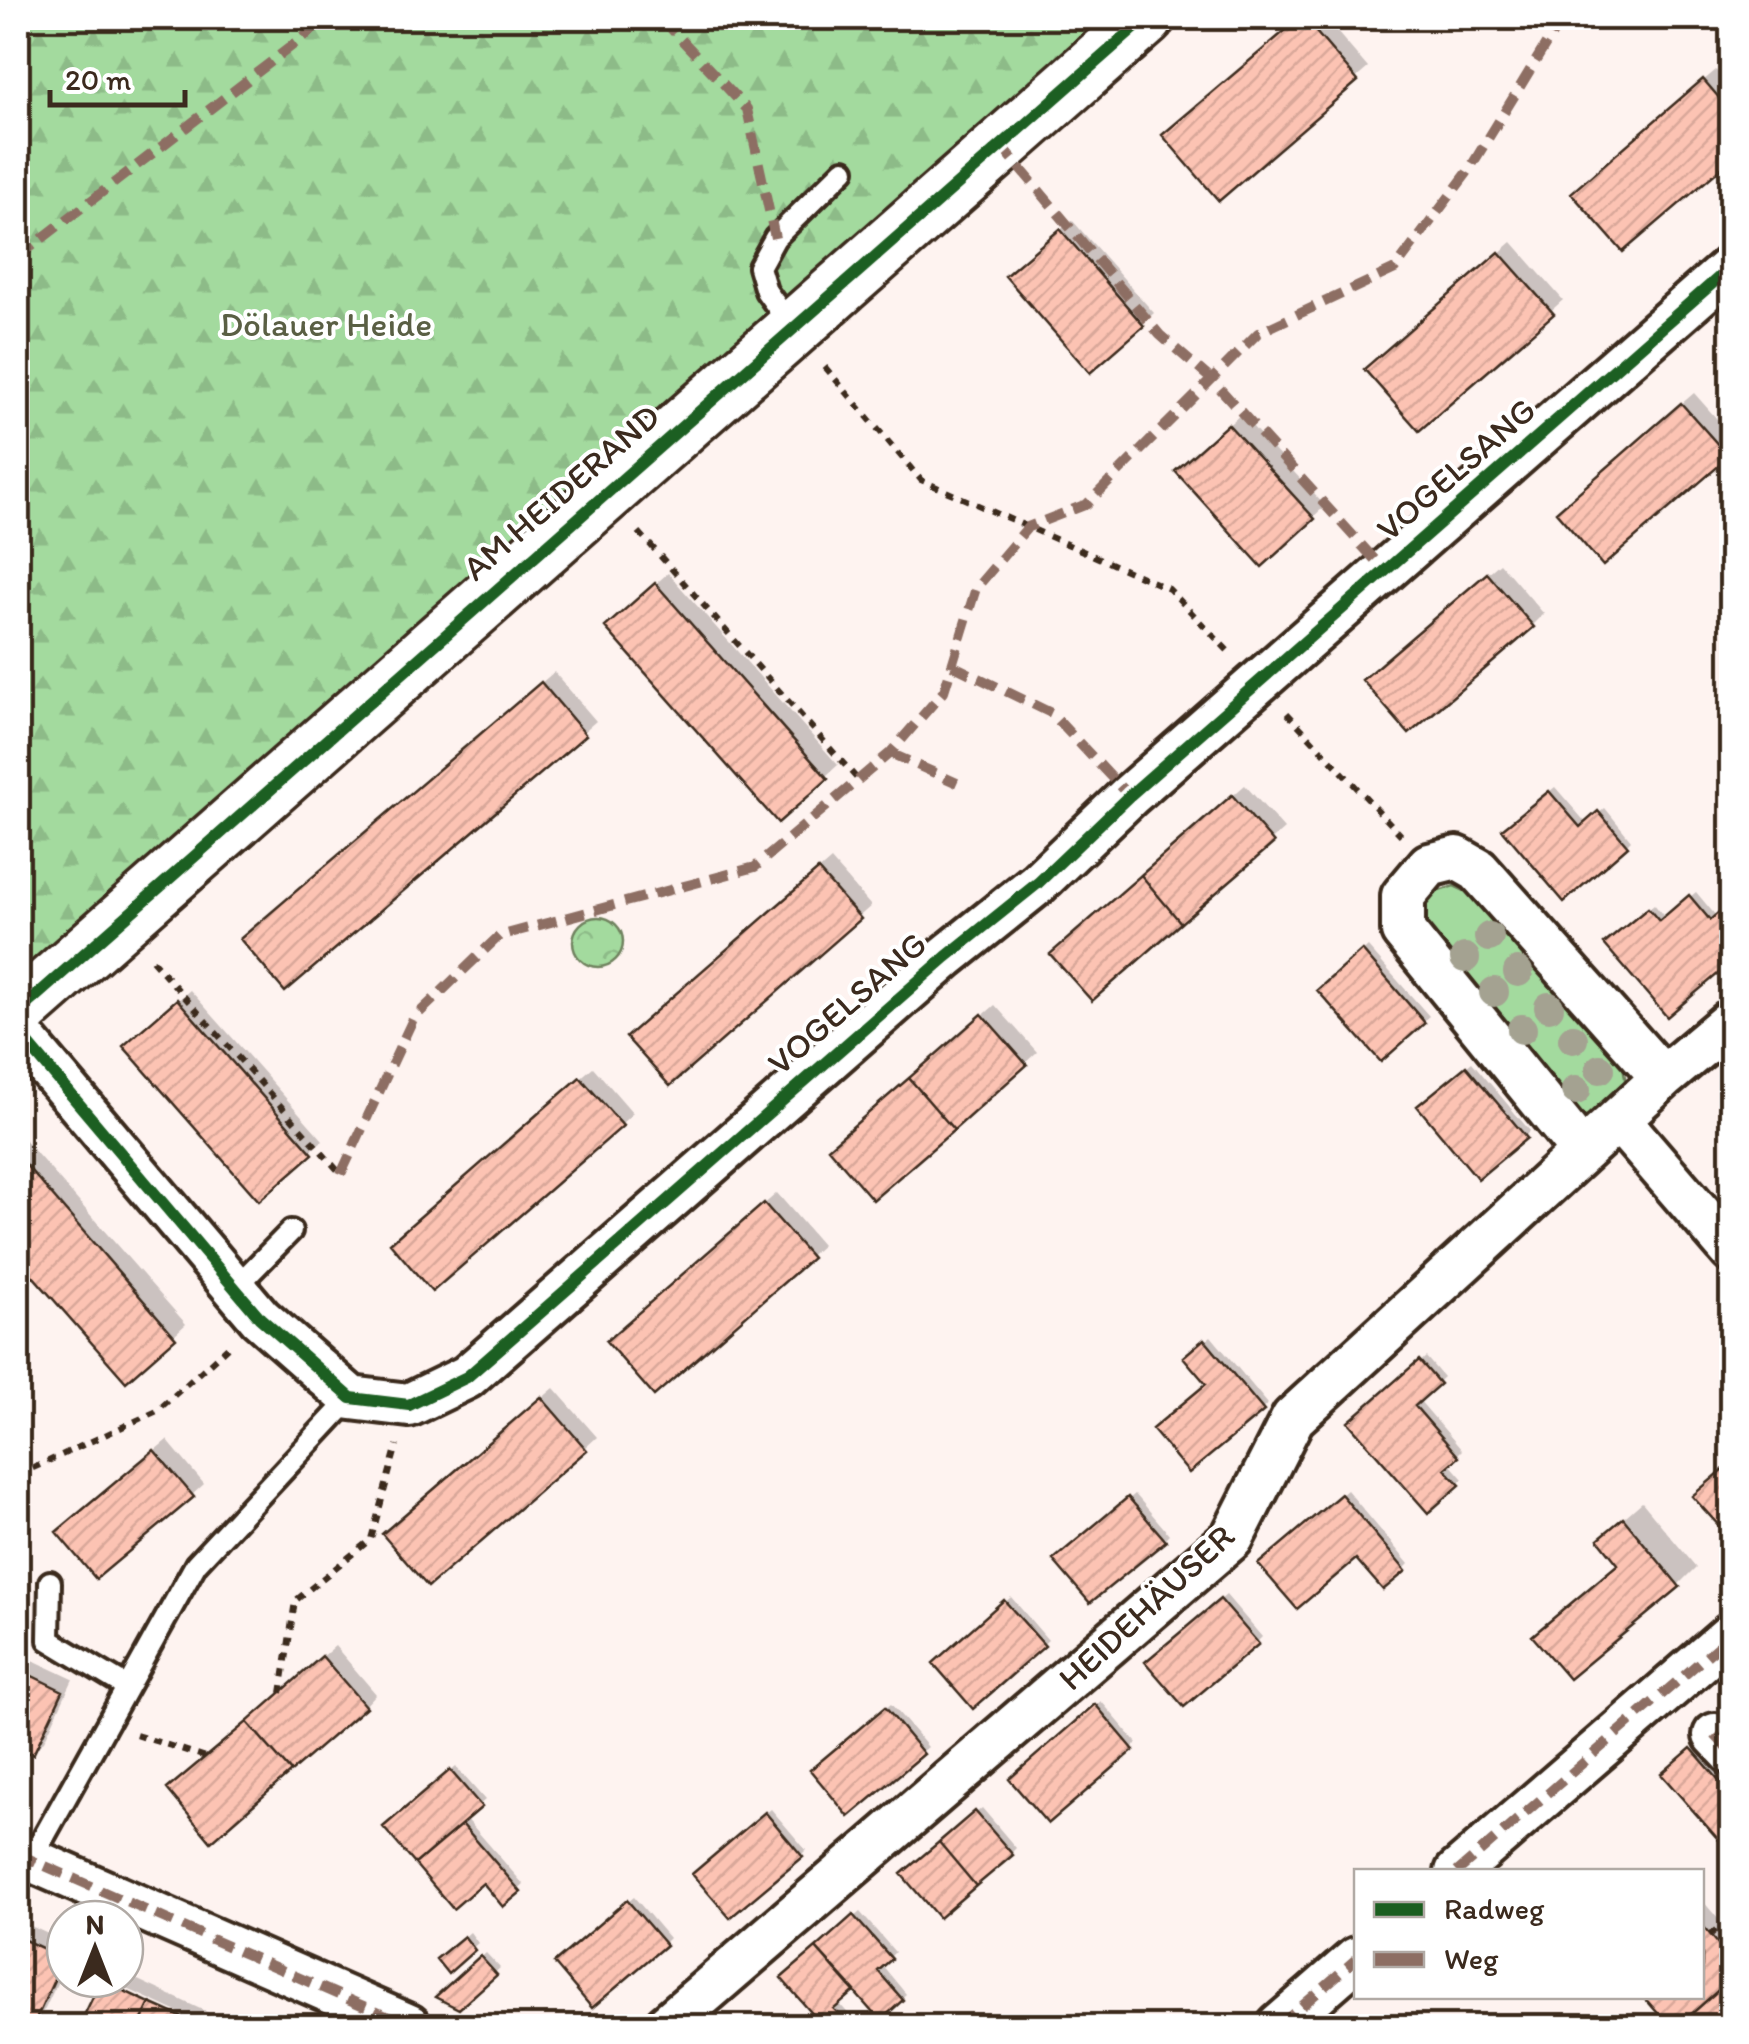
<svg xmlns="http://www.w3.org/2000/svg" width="1749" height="2044" viewBox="0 0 1749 2044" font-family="Itim,sans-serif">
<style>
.grass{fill:#a3da9e;stroke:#6f825e;stroke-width:2.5}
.forest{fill:url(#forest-firs);stroke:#6f825e;stroke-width:2.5}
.park{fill:url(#park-crowns);stroke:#6f825e;stroke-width:2.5}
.shadow{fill:#0003}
.building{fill:url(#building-hatch);stroke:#3b2a1e;stroke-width:2.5}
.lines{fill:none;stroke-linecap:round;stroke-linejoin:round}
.lane-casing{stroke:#3b2a1e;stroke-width:28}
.street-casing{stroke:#3b2a1e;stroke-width:50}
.secondary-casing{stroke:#3b2a1e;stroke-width:62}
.path{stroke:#3b2a1e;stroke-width:6;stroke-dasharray:8 8;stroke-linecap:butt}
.lane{stroke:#fff;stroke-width:20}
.street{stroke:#fff;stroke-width:42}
.secondary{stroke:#fff;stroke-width:55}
.quiet{stroke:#8d6e63;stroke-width:10;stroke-dasharray:20 10;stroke-linecap:butt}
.cycleway-casing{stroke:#fff;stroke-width:19}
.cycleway{stroke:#1b5e20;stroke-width:12}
.tree{fill:#a4a291}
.labels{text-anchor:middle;stroke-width:8;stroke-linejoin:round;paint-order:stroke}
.park-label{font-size:35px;fill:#5a5f44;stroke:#fff}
.street-label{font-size:35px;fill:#3b2a1e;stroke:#fff}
</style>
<defs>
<pattern id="forest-firs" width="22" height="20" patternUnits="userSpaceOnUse" patternTransform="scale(2.5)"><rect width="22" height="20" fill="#a3da9e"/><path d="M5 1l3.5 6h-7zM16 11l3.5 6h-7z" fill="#8dbb88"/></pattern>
<pattern id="park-crowns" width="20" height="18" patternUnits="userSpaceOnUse" patternTransform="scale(2.5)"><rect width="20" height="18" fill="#a3da9e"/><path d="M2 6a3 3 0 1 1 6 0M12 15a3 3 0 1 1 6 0" fill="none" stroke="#8dbb88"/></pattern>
<pattern id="building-hatch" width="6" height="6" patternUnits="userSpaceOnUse" patternTransform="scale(2.5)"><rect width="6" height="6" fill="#fcc3b3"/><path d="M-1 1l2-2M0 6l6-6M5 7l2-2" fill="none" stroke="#d9a89a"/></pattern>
</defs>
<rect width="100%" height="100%" fill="#fef3f0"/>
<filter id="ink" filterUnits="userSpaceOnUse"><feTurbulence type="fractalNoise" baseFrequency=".01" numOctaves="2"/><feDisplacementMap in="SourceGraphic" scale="20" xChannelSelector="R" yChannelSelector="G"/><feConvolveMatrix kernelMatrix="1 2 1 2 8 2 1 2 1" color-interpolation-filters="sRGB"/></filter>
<g filter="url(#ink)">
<path class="grass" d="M1454 886 1480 898 1620 1057C1634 1097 1620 1113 1579 1116L1423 934 1422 909 1430 894Z"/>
<path class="forest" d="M18 18H1145L18 1001Z"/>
<path class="park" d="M573 942a25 25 0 1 1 50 0a25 25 0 1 1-50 0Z"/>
<path class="shadow" d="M1302 18H1325L1368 68 1219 197 1177 124Z
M1716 70 1732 88V156L1586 181Z
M1072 220 1154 313 1142 324 1020 265Z
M1512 242 1563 300 1419 428 1379 357Z
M1694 393 1732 436V451L1603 563 1570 500Z
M1241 414 1325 506 1313 517 1190 459Z
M1500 563 1544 614 1532 626 1377 668Z
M668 573 838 765 778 819 620 615Z
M554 672 596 721 285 988 255 928Z
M1245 785 1284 829 1092 997 1065 942Z
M1555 787 1587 824 1605 808 1631 840 1626 845 1511 824Z
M831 860 871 906 670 1082 641 1025Z
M1696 892 1716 916 1732 904V959L1613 939 1654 904 1665 918Z
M1368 947 1429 1016 1381 1058 1320 990Z
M190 990 323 1140 259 1197 138 1035Z
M995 1005 1037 1052 1025 1063 843 1137Z
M1472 1062 1530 1131 1525 1136 1426 1101Z
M593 1067 633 1113 621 1124 404 1232Z
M23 1138 186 1324 126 1379 18 1255V1143Z
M777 1193 822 1245 655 1392 621 1329Z
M1211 1336 1268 1404 1190 1470 1209 1384 1187 1357Z
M1426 1357 1443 1377 1419 1400 1462 1450 1449 1463 1463 1479 1428 1509 1352 1422Z
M554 1388 597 1437 585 1448 397 1522Z
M167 1440 204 1484 192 1495 71 1520Z
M1347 1490 1409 1564 1404 1569 1357 1556 1267 1559Z
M1135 1494 1169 1534 1164 1539 1062 1555Z
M1642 1502 1696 1567 1678 1585 1620 1562 1619 1522Z
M1226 1595 1262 1637 1257 1642 1154 1657Z
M1011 1597 1048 1640 973 1705 936 1664Z
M335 1646 376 1694 365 1706 182 1778Z
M18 1653 73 1679 44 1741 33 1752 18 1745Z
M1101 1701 1137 1743 1132 1748 1013 1779Z
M891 1704 928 1747 849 1814 818 1765Z
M1698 1745 1732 1784V1851L1670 1769Z
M456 1767 485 1800 465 1817 524 1885 503 1903 483 1880 391 1823Z
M982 1808 1016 1848 1011 1853 910 1869Z
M771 1809 806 1850 801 1855 700 1869Z
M634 1897 669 1938 664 1943 557 1963Z
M1702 1900 1732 1935V2026H1672L1646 1996H1702Z
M860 1912 895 1952 882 1965 906 1994 881 2017 855 1987 838 2002 859 2026H826L784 1978Z
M18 1920 65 1942V1966L45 2009 34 2021 18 2013Z
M470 1932 478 1943 448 1970 439 1960Z
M486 1953 500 1968 458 2006 439 1996Z
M125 1974 209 2013 203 2024 106 1979H125Z
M104 1980V1984L196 2026H82Z"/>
<path class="building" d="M1300 18H1304L1358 81 1219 201 1162 135Z
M1703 79 1732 113V159L1623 252 1571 193Z
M1060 229 1144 326 1090 373 1005 276Z
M1499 252 1554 314 1419 431 1364 369Z
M1681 403 1729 457 1603 566 1556 512Z
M1228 424 1315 519 1262 567 1175 471Z
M1487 573 1534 627 1409 734 1362 680Z
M655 583 828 779 778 823 605 627Z
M541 682 586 735 285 992 240 939Z
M1549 791 1580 827 1598 811 1628 846 1564 902 1502 829Z
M1232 795 1274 843 1181 923 1141 875Z
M818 870 861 919 670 1086 626 1037Z
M1141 875 1181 923 1092 1001 1050 954Z
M1689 895 1710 920 1727 905 1732 911V962L1667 1017 1604 944 1648 908 1659 921Z
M1362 950 1425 1023 1381 1062 1317 990Z
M177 999 313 1154 259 1201 123 1046Z
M982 1014 1027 1065 954 1130 909 1078Z
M1466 1066 1527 1138 1478 1179 1417 1106Z
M580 1077 623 1126 432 1292 390 1243Z
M909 1078 954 1130 873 1200 828 1148Z
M18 1156 176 1338 126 1382 18 1259Z
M764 1203 812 1258 654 1396 606 1341Z
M1204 1339 1264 1411 1189 1473 1152 1429 1206 1384 1183 1357Z
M1419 1360 1440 1384 1415 1406 1459 1457 1445 1469 1460 1485 1428 1513 1348 1422Z
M541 1397 587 1450 428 1587 382 1534Z
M154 1450 194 1497 96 1579 56 1532Z
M1732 1462V1540L1692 1496Z
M1341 1494 1406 1571 1383 1590 1356 1559 1297 1609 1258 1564Z
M1128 1497 1166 1541 1090 1603 1053 1560Z
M1623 1518 1680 1587 1569 1679 1532 1636 1618 1564 1598 1539Z
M1220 1599 1259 1644 1184 1707 1145 1662Z
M1004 1600 1045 1646 973 1709 933 1663Z
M322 1656 366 1707 291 1772 247 1722Z
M18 1669 63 1691 33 1755 18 1748Z
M1095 1704 1134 1750 1048 1824 1009 1779Z
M885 1707 924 1754 849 1817 810 1770Z
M247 1722 291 1772 211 1842 167 1789Z
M1691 1748 1732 1795V1855L1661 1774Z
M450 1770 482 1807 415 1864 383 1827Z
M975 1811 1013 1855 976 1886 939 1842Z
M765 1812 803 1857 730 1918 692 1874Z
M462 1824 521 1892 503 1907 483 1883 453 1909 415 1864Z
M939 1842 976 1886 939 1918 901 1874Z
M627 1900 666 1945 592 2008 554 1963Z
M853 1915 892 1959 878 1971 903 2000 880 2021 816 1948Z
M1702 1925 1732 1960V1978L1678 2026H1669L1643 1996H1702Z
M464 1936 475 1950 448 1974 436 1959Z
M18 1937 64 1958 34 2024 18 2016Z
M816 1948 855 1991 834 2009 850 2026H823L781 1978Z
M480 1956 497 1975 459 2009 435 1997Z
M1732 1978V2026H1678Z
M101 1980 150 2003 139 2026H79Z
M150 2003 199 2025 198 2026H139Z"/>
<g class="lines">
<defs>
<path id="lane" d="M791 326 766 291 759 267 775 238 844 170
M236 1287 291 1231
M50 1582 49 1640 127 1687
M31 1860 196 1564 351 1398"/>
<path id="street" d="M18 1032 260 1318 351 1398 409 1405 467 1377 946 957 1038 883 1129 796 1732 266
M1619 1120 1732 1251
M1582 1151 1403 931V896L1429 865 1457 858 1478 870 1663 1078
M1715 1735 1732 1753
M18 1854 409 2026
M1457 1872 1732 1634
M666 2026 1232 1538 1293 1418 1663 1078 1732 1020
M1279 2026 1356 1959"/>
<path id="secondary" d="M18 1012 1146 18"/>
</defs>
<use href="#lane" class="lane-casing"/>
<use href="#street" class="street-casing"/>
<use href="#secondary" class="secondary-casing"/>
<path class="path" d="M825 367 921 480 1169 589 1230 653
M639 532 859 781
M1287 713 1401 835
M152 960 341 1174
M18 1475 157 1411 230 1345
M281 1693 295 1601 371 1539 397 1445
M136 1735 206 1757
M1710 1935 1724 1923 1732 1931"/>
<use href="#lane" class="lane"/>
<use href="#street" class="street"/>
<use href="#secondary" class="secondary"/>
<path class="quiet" d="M661 18 747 109 775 238
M1000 144 1160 335 1213 381 1385 571
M18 257 328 18
M952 665 1051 713 1129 796
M890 753 957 783
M341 1174 413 1019 499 936 755 867 890 753 944 691 976 588 1028 527 1087 504 1258 333 1395 269 1467 173 1562 18
M1715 1735 1732 1753
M18 1854 409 2026
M1457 1872 1732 1634
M1279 2026 1356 1959"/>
<defs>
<path id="cycleway" d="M18 1012 1146 18
M18 1032 260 1318 351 1398 409 1405 467 1377 946 957 1038 883 1129 796 1732 266"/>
</defs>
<use href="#cycleway" class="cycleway-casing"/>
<use href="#cycleway" class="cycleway"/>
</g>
<g class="tree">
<circle cx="1489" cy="937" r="15"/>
<circle cx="1465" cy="958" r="15"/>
<circle cx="1518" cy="972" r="15"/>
<circle cx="1494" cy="992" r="15"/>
<circle cx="1549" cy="1007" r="15"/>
<circle cx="1522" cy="1029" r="15"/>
<circle cx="1573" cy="1039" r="15"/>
<circle cx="1600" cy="1069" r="15"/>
<circle cx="1576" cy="1090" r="15"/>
</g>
</g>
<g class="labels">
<g class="park-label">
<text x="326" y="336">Dölauer Heide</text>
</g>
<g class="street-label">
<text transform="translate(1456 469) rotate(-41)" y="12">VOGELSANG</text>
<text transform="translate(561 492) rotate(-41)" y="12">AM HEIDERAND</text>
<text transform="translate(847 1003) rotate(-41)" y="12">VOGELSANG</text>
<text transform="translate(1146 1607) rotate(-43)" y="12">HEIDEHÄUSER</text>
</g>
</g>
<rect width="1749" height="2044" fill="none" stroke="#fff" stroke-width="60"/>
<rect x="30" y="30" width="1689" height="1984" fill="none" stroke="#3b2a1e" stroke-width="4" filter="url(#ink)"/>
<rect x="1354" y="1869" width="350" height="130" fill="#ffffff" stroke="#b1aaa5" stroke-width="2.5"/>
<rect x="1374" y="1902" width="50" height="15" fill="#1b5e20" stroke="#b1aaa5" stroke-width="2.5"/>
<text x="1444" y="1919" font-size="30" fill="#3b2a1e">Radweg</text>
<rect x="1374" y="1952" width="50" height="15" fill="#8d6e63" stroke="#b1aaa5" stroke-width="2.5"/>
<text x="1444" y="1969" font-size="30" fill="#3b2a1e">Weg</text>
<g transform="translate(95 1949)"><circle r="48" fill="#ffffff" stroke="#b1aaa5" stroke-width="2.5"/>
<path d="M0-8L18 38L0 25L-18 38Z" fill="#3b2a1e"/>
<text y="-15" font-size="28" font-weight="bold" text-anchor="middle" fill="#3b2a1e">N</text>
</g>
<path d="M50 90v15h135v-15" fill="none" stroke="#3b2a1e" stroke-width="5"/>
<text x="65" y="90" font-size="30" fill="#3b2a1e" stroke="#ffffff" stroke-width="8" paint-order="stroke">20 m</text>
</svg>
